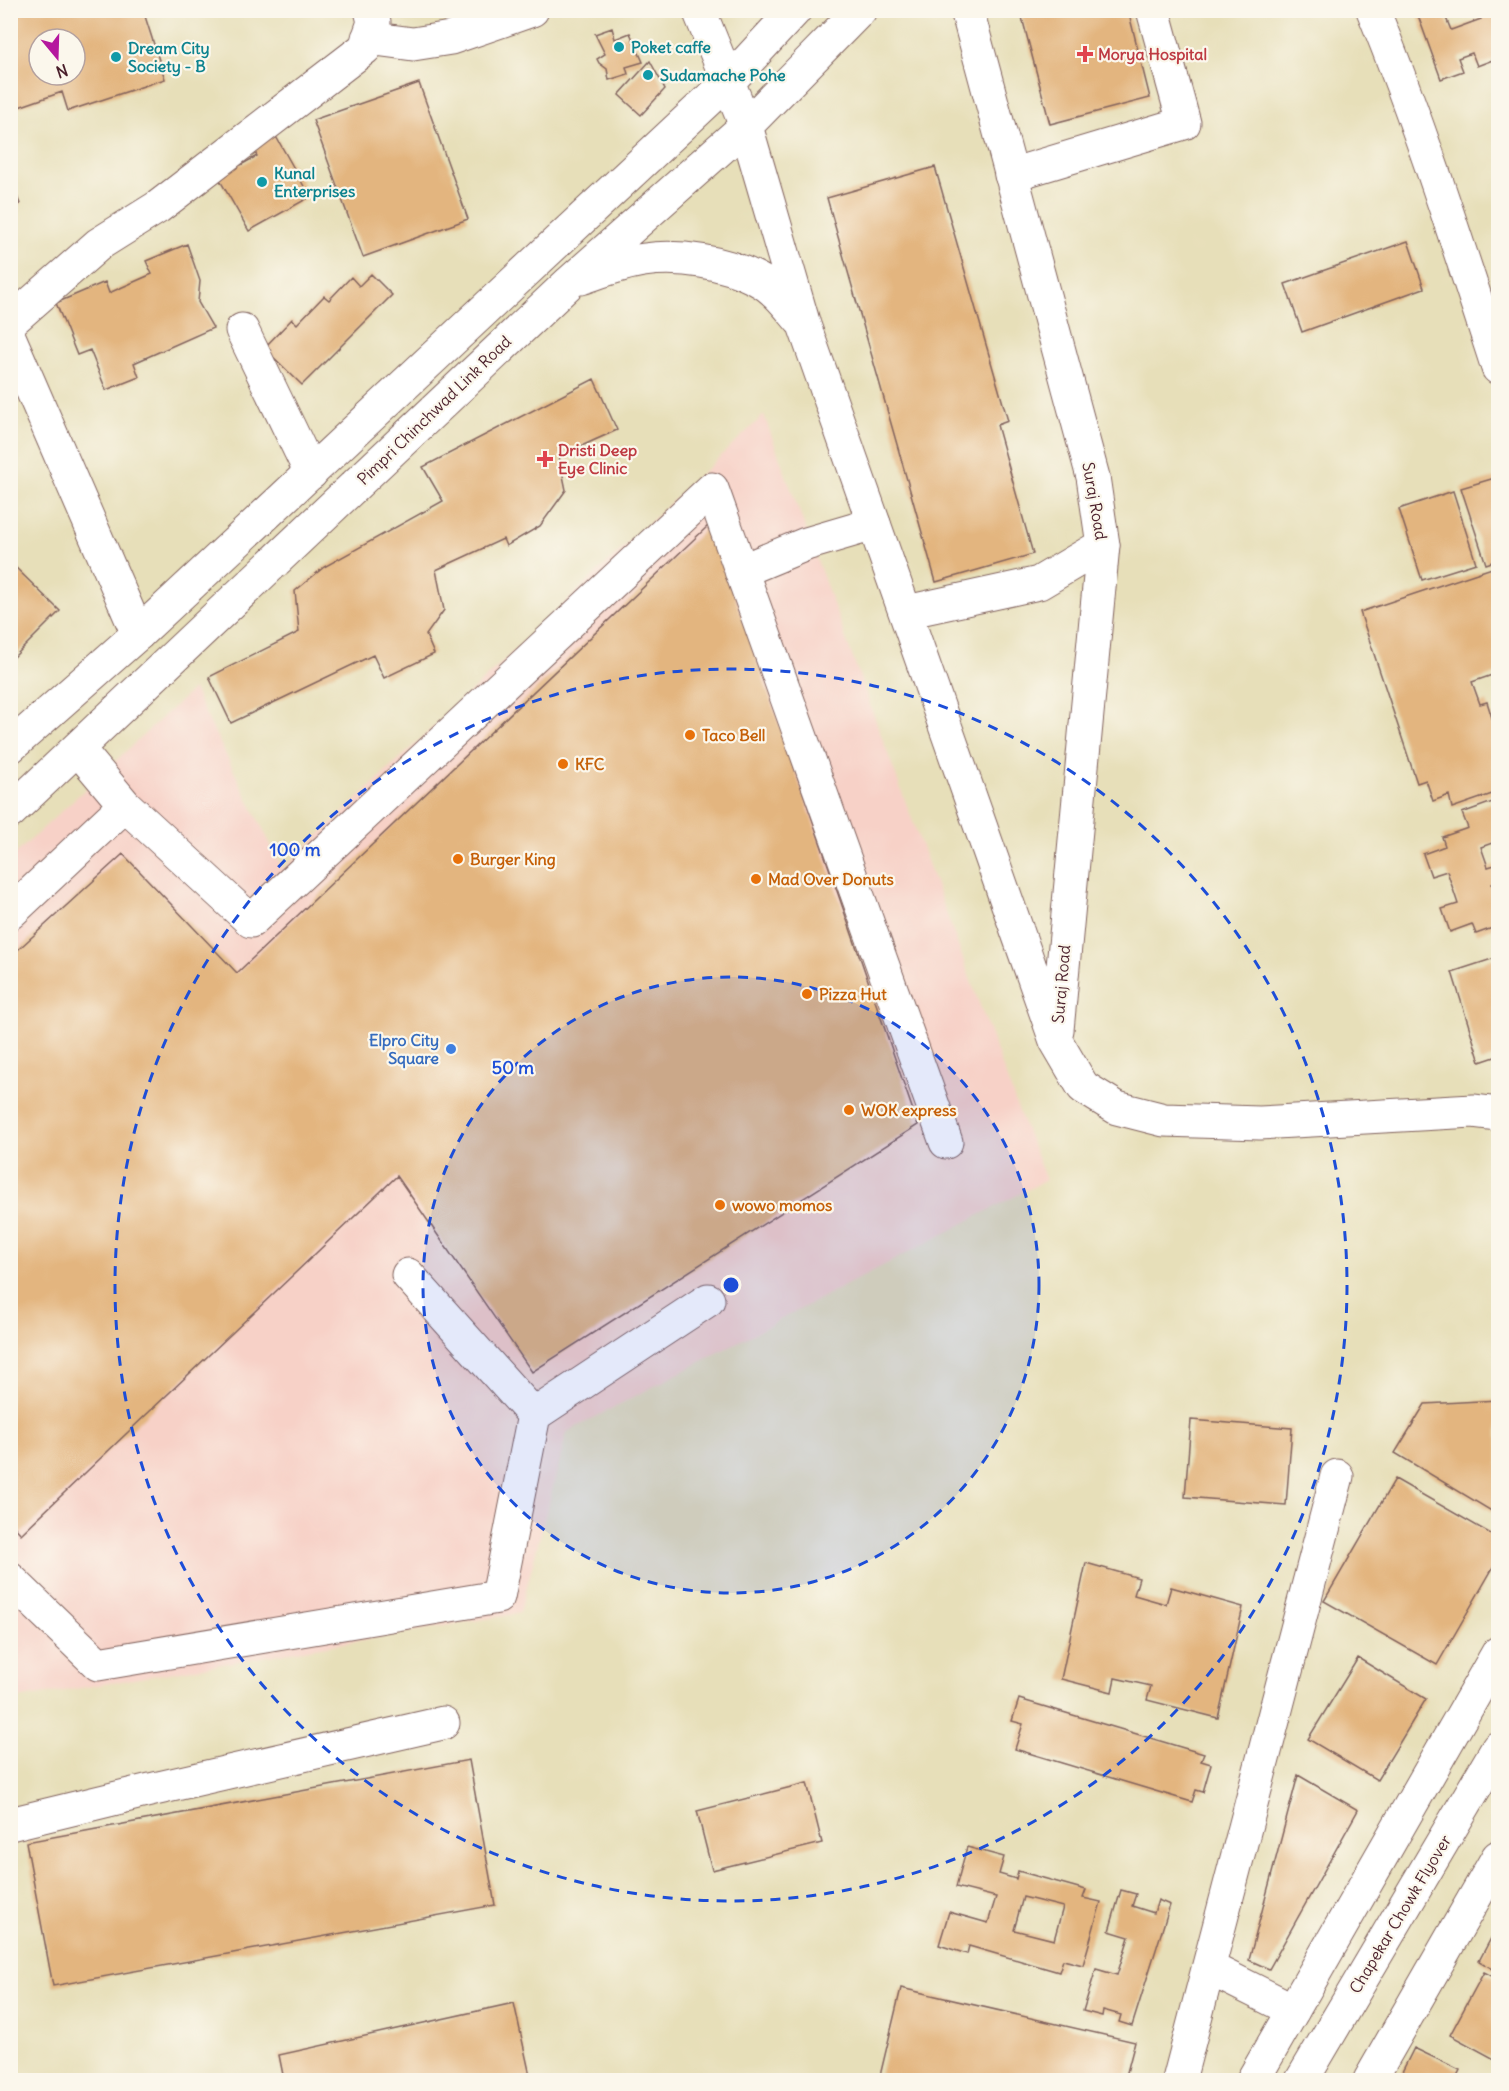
<svg xmlns="http://www.w3.org/2000/svg" width="1509" height="2091" viewBox="0 0 1509 2091" font-family="Delius,sans-serif">
<style>
.built{fill:#f7d1c7}
.building{fill:#e3b57f;fill-rule:evenodd}
.lines{fill:none;stroke-linecap:round;stroke-linejoin:round}
.minor-casing{stroke:#81625d;stroke-width:35}
.major-casing{stroke:#81625d;stroke-width:35}
.minor{stroke:#fff;stroke-width:33}
.major{stroke:#fff;stroke-width:33}
.ring{fill:none;stroke:#1d4ed8;stroke-width:3;stroke-dasharray:10 8}
.culture-dot{fill:#0f9aa8;stroke:#fbf7ec;stroke-width:2}
.health-dot{fill:#e0444e;stroke:#fbf7ec;stroke-width:2}
.food-dot{fill:#e8710a;stroke:#fbf7ec;stroke-width:2}
.shop-dot{fill:#3f7fe0;stroke:#fbf7ec;stroke-width:2}
.labels{text-anchor:middle;stroke-width:4.5;stroke-linejoin:round;paint-order:stroke}
.culture-label{font-size:16px;font-weight:bold;fill:#0d838f;stroke:#fbf7ec;text-anchor:start}
.health-label{font-size:16px;font-weight:bold;fill:#be3a42;stroke:#fbf7ec;text-anchor:start}
.street-label{font-size:16px;fill:#4a1f2b;stroke:#fbf7ec}
.food-label{font-size:16px;font-weight:bold;fill:#c56008;stroke:#fbf7ec;text-anchor:start}
.shop-label{font-size:16px;font-weight:bold;fill:#366cbe;stroke:#fbf7ec;text-anchor:end}
.centre{fill:#1d4ed8;stroke:#fbf7ec;stroke-width:3}
.ring-label{font-size:18px;text-anchor:middle;font-weight:bold;fill:#1d4ed8;stroke:#fbf7ec;stroke-width:4.5;stroke-linejoin:round;paint-order:stroke}
</style>
<rect width="100%" height="100%" fill="#fbf7ec"/>
<filter id="ink" filterUnits="userSpaceOnUse"><feTurbulence type="fractalNoise" baseFrequency=".0167" numOctaves="2"/><feDisplacementMap in="SourceGraphic" scale="12" xChannelSelector="R" yChannelSelector="G"/><feConvolveMatrix kernelMatrix="1 2 1 2 8 2 1 2 1" color-interpolation-filters="sRGB"/></filter>
<filter id="wash" filterUnits="userSpaceOnUse"><feTurbulence type="fractalNoise" baseFrequency=".008" numOctaves="4" result="noise"/><feDisplacementMap in="SourceGraphic" scale="24" xChannelSelector="R" yChannelSelector="G"/><feGaussianBlur stdDeviation="1.35" result="paint"/><feColorMatrix in="noise" values="0 0 0 0 0 0 0 0 0 0 0 0 0 0 0 0 0 1.4 0 .05"/><feComposite in="paint" operator="in"/></filter>
<g filter="url(#wash)">
<rect width="100%" height="100%" fill="#e7dfb9"/>
<path class="built" d="M764 415 1019 1112 1046 1180 567 1432 520 1613 11 1700V858L193 689 283 869Z"/>
<g id="blocks">
<path class="building" d="M10 10H143L165 79 68 111 62 92 13 109 10 101ZM39 39H75V75H39Z
M1020 10H1128L1150 98 1050 124Z
M1416 10H1449L1444 13 1451 30 1481 19 1478 10H1498V58L1477 66 1472 53 1458 58 1463 71 1441 79Z
M612 28 615 39 630 33 643 62 626 67 628 74 609 80 607 69 599 63 597 59 605 54 595 34Z
M650 61 665 89 641 115 619 95Z
M419 83 468 219 363 257 313 120Z
M274 133 310 197 249 231 213 168 236 156 241 165 257 156 251 146Z
M935 167 1008 421 997 425 1033 554 936 582 827 198Z
M10 178 20 204 10 207Z
M1408 241 1424 288 1302 332 1285 284Z
M187 244 200 281 198 302 213 328 134 363 139 377 106 390 90 350 77 355 56 303 105 282 109 293 152 274 146 261Z
M371 274 392 295 302 385 264 348 292 319 297 324 324 296 329 300 351 277 359 286Z
M594 379 617 430 559 456 566 490 540 526 506 546 503 539 436 570 444 610 426 635 434 654 384 678 373 655 231 723 209 677 299 632 295 591 324 567 443 501 423 467Z
M1498 477V560L1486 564 1461 488Z
M1453 491 1476 563 1422 580 1399 509Z
M710 524 918 1125 532 1372 397 1176 21 1534 10 1522V957L123 854 237 973Z
M10 562 60 611 10 661Z
M1498 566V673L1472 682 1480 704 1487 702 1498 737V792L1452 808 1449 795 1433 801 1426 780 1417 783 1360 612Z
M1498 800V841L1481 847 1488 867 1498 864V882L1492 884 1498 904V926L1476 934 1472 924 1450 932 1442 909 1458 904 1447 871 1431 876 1423 854 1445 846 1442 837 1468 828 1462 813Z
M1498 957V1056L1480 1062 1452 972Z
M1498 1400V1515L1395 1453 1425 1404Z
M1191 1420 1292 1428 1286 1505 1185 1497Z
M1395 1479 1498 1538V1559L1437 1665 1324 1601Z
M1086 1563 1139 1578 1134 1595 1166 1604 1171 1587 1243 1607 1218 1718 1147 1700 1151 1686 1115 1678 1112 1692 1061 1679Z
M1358 1658 1426 1699 1377 1780 1308 1739Z
M1019 1699 1204 1754 1201 1761 1211 1764 1203 1792 1196 1790 1192 1802 1015 1749 1023 1724 1012 1721Z
M469 1760 495 1905 53 1986 26 1842Z
M1298 1775 1358 1810 1269 1969 1249 1960Z
M807 1783 822 1843 712 1870 697 1811Z
M967 1847 1004 1857 999 1874 1016 1879 1018 1871 1086 1890 1083 1898 1101 1902 1083 1965 1063 1960 1059 1972 969 1946 967 1954 939 1945 949 1912 988 1923 996 1897 956 1887ZM1023 1897 1063 1907 1054 1940 1014 1930Z
M1121 1890 1136 1894 1132 1906 1154 1913 1158 1900 1170 1905 1132 2026 1119 2022 1121 2015 1103 2010 1102 2016 1083 2011 1096 1969 1117 1975 1129 1937 1109 1931Z
M1498 1925V1972L1479 1961Z
M1484 1972 1498 1979V2061L1450 2035Z
M901 1988 1135 2042 1125 2080H879Z
M514 2003 531 2080H284L279 2055Z
M1414 2048 1460 2070 1455 2080H1398Z"/>
</g>
</g>
<g filter="url(#ink)">
<use href="#blocks" fill-opacity="0" stroke="#81625d" stroke-width="1.5"/>
<g class="lines">
<defs>
<path id="minor" d="M1373 10C1421 128 1459 248 1498 368
M368 38 413 44 451 38 532 10
M1011 175 1184 123 1153 10
M10 322 99 244 158 207 365 48 374 22 371 10
M242 330 311 473
M10 339 138 634
M741 571 806 544 874 524
M906 612 1039 583 1103 545
M125 805 251 921 712 489 946 1142
M10 913 125 805 78 749
M408 1275 534 1415
M10 1579 98 1664 498 1597 534 1415 708 1300
M10 1824 150 1790 443 1723
M1209 1968 1293 2010
M1179 2080 1337 1476"/>
<path id="major" d="M699 10 746 126 804 325 1056 1041 1083 1087 1117 1108 1164 1120 1260 1123 1473 1111 1498 1114
M967 10 1093 477 1103 545 1057 1030
M581 278C602 271 622 263 644 260 680 255 725 262 757 279 775 288 788 306 801 321
M10 747 138 634 729 81 795 10
M10 812 570 282 746 126 860 10
M1253 2080 1498 1653
M1302 2080 1498 1748
M1370 2080 1498 1857"/>
</defs>
<use href="#minor" class="minor-casing"/>
<use href="#major" class="major-casing"/>
<use href="#minor" class="minor"/>
<use href="#major" class="major"/>
</g>
</g>
<circle cx="731" cy="1285" r="308" fill="#1d4ed8" fill-opacity=".12"/>
<g class="ring">
<circle cx="731" cy="1285" r="308"/>
<circle cx="731" cy="1285" r="616"/>
</g>
<g class="culture-dot">
<circle cx="619" cy="47" r="6"/>
<circle cx="116" cy="57" r="6"/>
<circle cx="648" cy="75" r="6"/>
<circle cx="262" cy="182" r="6"/>
</g>
<g class="health-dot">
<path d="M1082 45h6v6h6v6h-6v6h-6v-6h-6v-6h6z"/>
<path d="M542 450h6v6h6v6h-6v6h-6v-6h-6v-6h6z"/>
</g>
<g class="food-dot">
<circle cx="690" cy="735" r="6"/>
<circle cx="563" cy="764" r="6"/>
<circle cx="458" cy="859" r="6"/>
<circle cx="756" cy="879" r="6"/>
<circle cx="807" cy="994" r="6"/>
<circle cx="849" cy="1110" r="6"/>
<circle cx="720" cy="1205" r="6"/>
</g>
<circle class="shop-dot" cx="451" cy="1049" r="6"/>
<g class="labels">
<g class="culture-label">
<text x="631" y="53">Poket caffe</text>
<text x="128" y="54">Dream City<tspan x="128" dy="18">Society - B</tspan></text>
<text x="660" y="81">Sudamache Pohe</text>
<text x="274" y="179">Kunal<tspan x="274" dy="18">Enterprises</tspan></text>
</g>
<g class="health-label">
<text x="1098" y="60">Morya Hospital</text>
<text x="558" y="456">Dristi Deep<tspan x="558" dy="18">Eye Clinic</tspan></text>
</g>
<g class="street-label">
<text transform="translate(434 410) rotate(-44)" y="6">Pimpri Chinchwad Link Road</text>
<text transform="translate(1095 501) rotate(80)" y="6">Suraj Road</text>
<text transform="translate(1061 984) rotate(-85)" y="6">Suraj Road</text>
<text transform="translate(1400 1914) rotate(-59)" y="6">Chapekar Chowk Flyover</text>
</g>
<g class="food-label">
<text x="702" y="741">Taco Bell</text>
<text x="575" y="770">KFC</text>
<text x="470" y="865">Burger King</text>
<text x="768" y="885">Mad Over Donuts</text>
<text x="819" y="1000">Pizza Hut</text>
<text x="861" y="1116">WOK express</text>
<text x="732" y="1211">wowo momos</text>
</g>
<g class="shop-label">
<text x="439" y="1046">Elpro City<tspan x="439" dy="18">Square</tspan></text>
</g>
</g>
<circle cx="731" cy="1285" r="9" class="centre"/>
<g class="ring-label">
<text x="295" y="856">100 m</text>
<text x="513" y="1074">50 m</text>
</g>
<rect width="1509" height="2091" fill="none" stroke="#fbf7ec" stroke-width="36"/>
<g transform="translate(57 57) rotate(161)"><circle r="28" fill="#fbf7ec" stroke="#b4a19f" stroke-width="1.5"/>
<path d="M0-4.5L10 22L0 15L-10 22Z" fill="#b5179e"/>
<text y="-9" font-size="16" font-weight="bold" text-anchor="middle" fill="#4a1f2b">N</text>
</g>
</svg>
